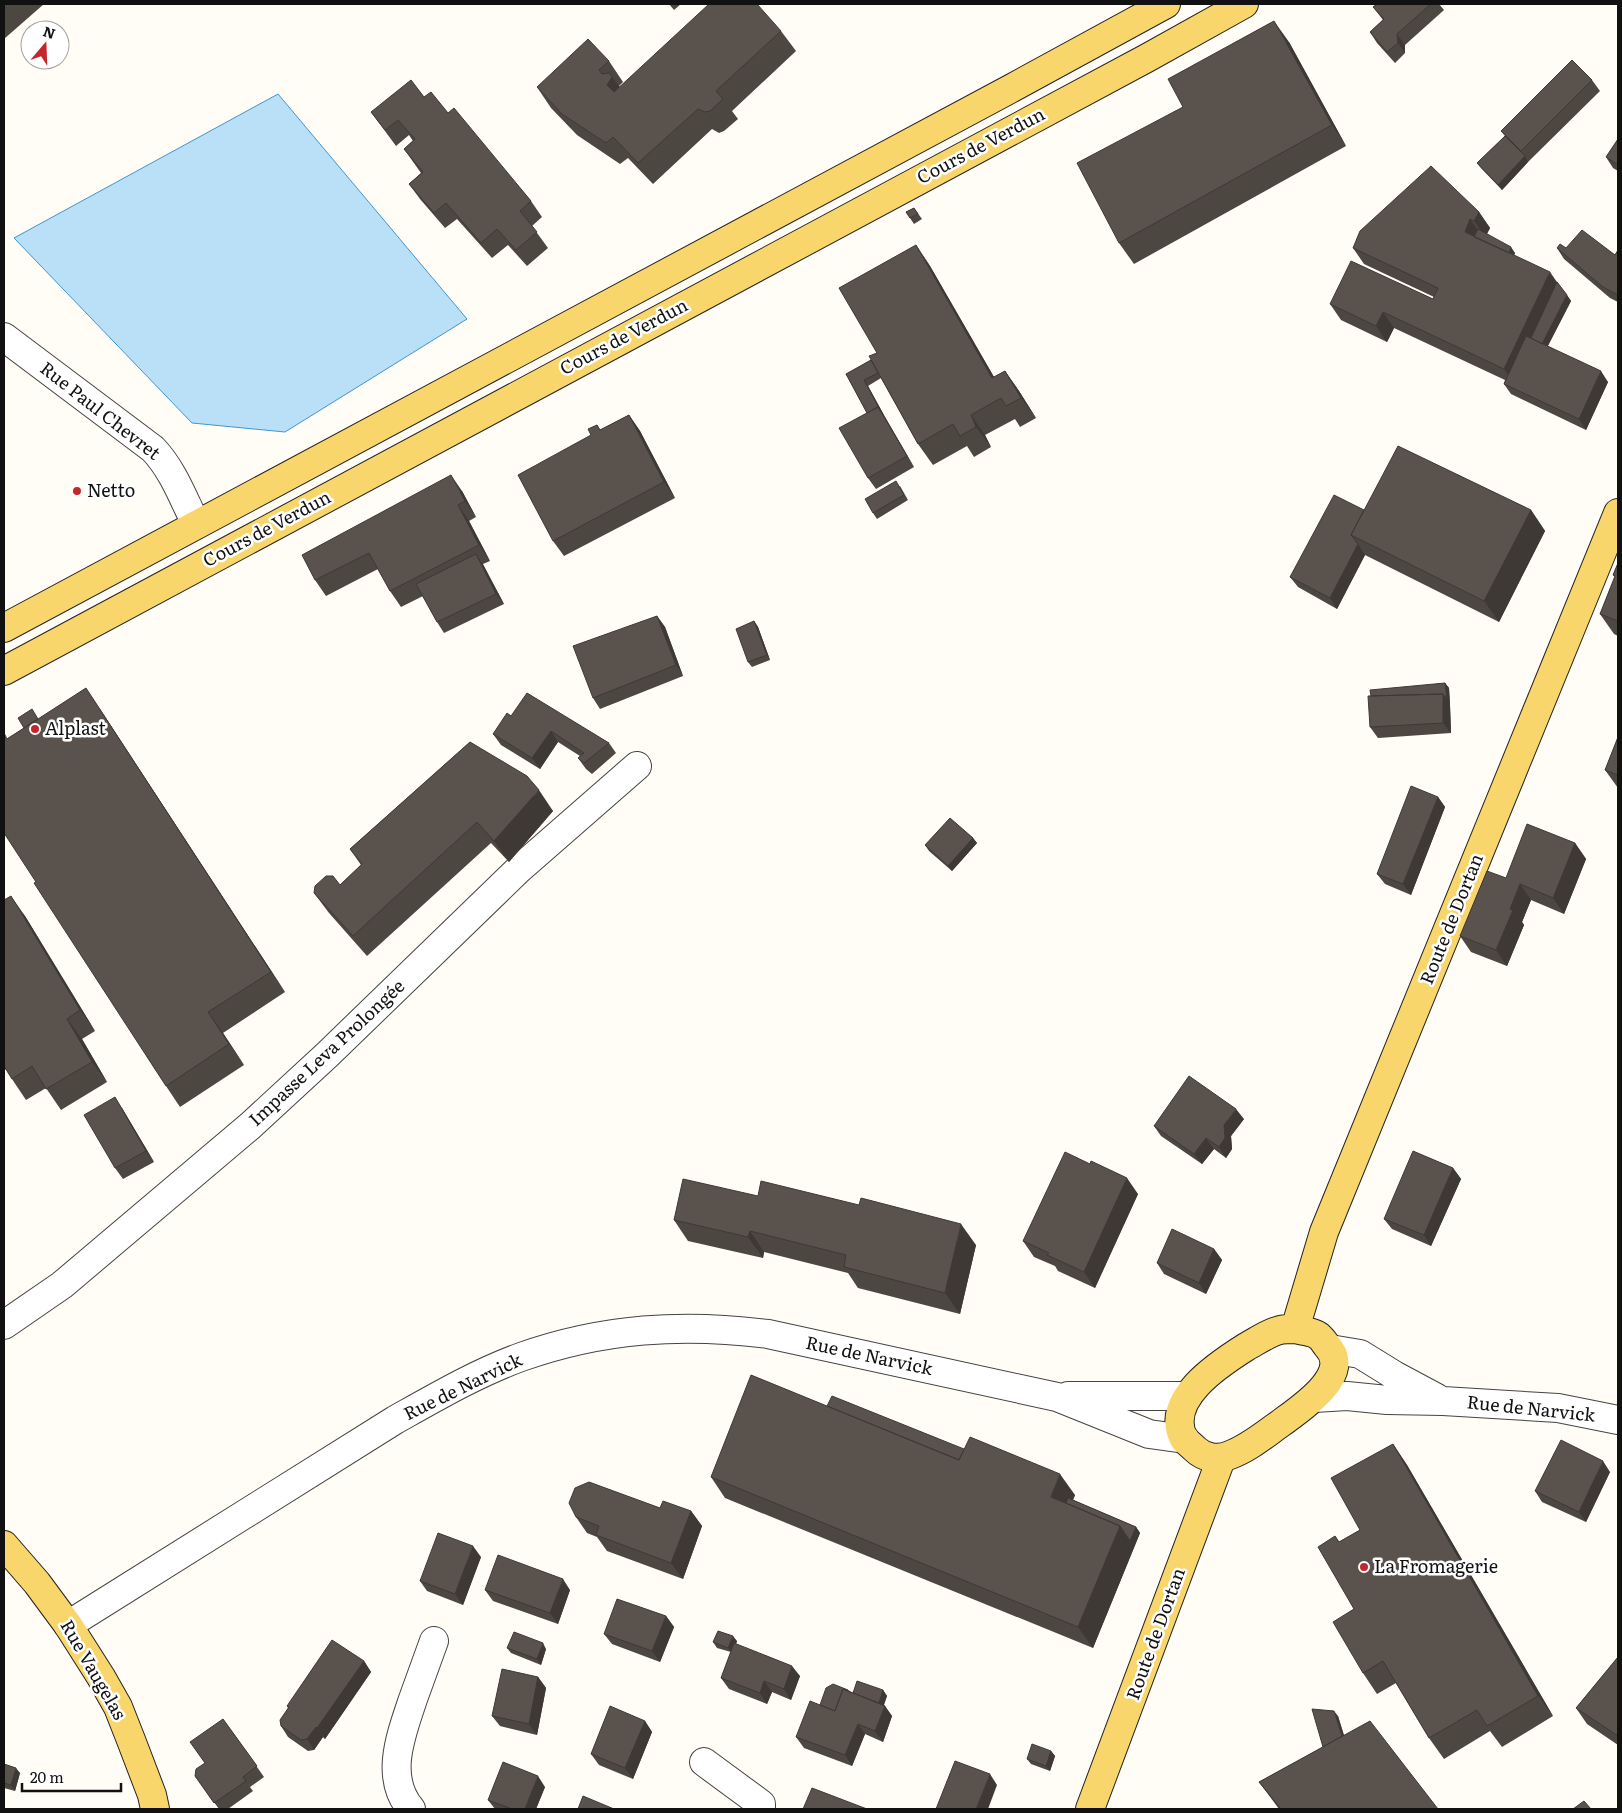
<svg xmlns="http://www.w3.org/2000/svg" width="1622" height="1813" viewBox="0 0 1622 1813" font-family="Literata,serif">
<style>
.water{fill:#b9e0f7;stroke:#3f96cf}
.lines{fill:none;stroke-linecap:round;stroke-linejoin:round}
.minor-casing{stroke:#444;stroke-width:30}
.major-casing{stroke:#222;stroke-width:30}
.minor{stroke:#fff;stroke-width:28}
.major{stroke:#f9d66b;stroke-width:28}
.wall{fill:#4d4742}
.shaded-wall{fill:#3f3936}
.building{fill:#5a524d;stroke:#3f3936}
.poi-dot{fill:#c4262e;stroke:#fff;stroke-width:2}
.labels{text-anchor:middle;stroke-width:5;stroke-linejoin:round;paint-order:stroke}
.street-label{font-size:18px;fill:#111;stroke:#fff}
.poi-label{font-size:18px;fill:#111;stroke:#fff;text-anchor:start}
</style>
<rect width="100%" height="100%" fill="#fffdf5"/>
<path class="water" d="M278 94 467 319 285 432 192 423 14 238Z"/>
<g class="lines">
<defs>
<path id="minor" d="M4 337 153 449C173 470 183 498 196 524
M4 1325 62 1285 250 1126 327 1055 518 870 637 766
M1330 1349 1360 1354 1394 1375 1437 1398
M1068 1396H1188
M1314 1398 1347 1396 1387 1400 1443 1401 1558 1408 1618 1420
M68 1625 395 1420C436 1397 477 1373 521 1357 603 1328 683 1323 768 1334L1057 1397 1149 1434 1185 1439
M704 1762 761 1804V1809
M411 1809C384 1777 401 1735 413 1699 420 1680 427 1660 434 1641"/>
<path id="major" d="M4 628 1012 88 1166 4
M4 671 1147 58 1244 4
M1295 1329 1324 1232 1618 513
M1295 1329C1301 1331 1311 1331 1317 1335 1321 1337 1324 1342 1327 1346 1354 1374 1300 1409 1281 1423 1264 1435 1249 1448 1230 1455 1218 1460 1204 1458 1195 1449 1192 1446 1187 1442 1184 1439 1163 1400 1219 1364 1246 1347 1257 1341 1268 1333 1280 1330 1284 1329 1290 1329 1295 1329Z
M4 1545 37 1583 68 1625 101 1677 118 1707 131 1740 152 1795 155 1809
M1090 1809 1221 1459"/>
</defs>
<use href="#minor" class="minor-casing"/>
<use href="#major" class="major-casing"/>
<use href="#minor" class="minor"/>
<use href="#major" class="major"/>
</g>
<path class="wall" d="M4 4H44L4 39Z
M669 4H681L674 10Z
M1377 4H1439L1444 10 1405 45V53L1395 63 1377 43 1370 32 1383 20 1373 7Z
M781 31 796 51 732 111 738 119 724 131 719 133 712 129 653 184 628 158 620 164 577 135 551 108 537 87 609 61 623 82 619 86 620 87Z
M1289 42 1346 146 1134 264 1119 243 1183 107Z
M1592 80 1600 91 1528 162 1502 190 1481 168 1477 163 1505 136 1501 131Z
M424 97 448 113 531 201 542 217 532 226 548 248 527 266 508 245 492 258 457 219 445 228 420 199 409 184 421 173 404 149 413 141 409 135 396 146 371 112Z
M1618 139V171L1613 168 1606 157Z
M914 208 922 219 914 224 906 212Z
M1479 212 1490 228 1487 234 1515 253 1514 255 1557 282 1571 301 1548 346 1608 382 1586 430 1511 394 1504 384 1505 380 1394 328 1387 342 1341 320 1330 304 1433 299 1434 297 1364 264 1353 248Z
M916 245 930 266 994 377 1005 371 1019 391 1036 418 1020 427 1015 419 985 435 991 447 974 457 967 446 933 465 918 444 881 378 868 386 885 417 914 467 876 489 868 478 867 413 846 374 871 360 877 353Z
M1557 248H1566L1615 255 1618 250V302L1610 298 1564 259Z
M629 415 640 431 675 498 564 556 553 541 597 425 600 430Z
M900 486 908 500 877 519 873 513Z
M462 491 476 517 469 521 490 561 483 564 504 604 444 633 437 622 423 596 401 607 390 591 378 569 326 596 315 580Z
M1364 510H1531L1545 531 1499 622 1365 555 1337 609 1298 587 1290 577Z
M1618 563V636L1614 634 1600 614 1615 577 1613 575Z
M657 616 665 627 683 676 600 709 593 698Z
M754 621 758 627 770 660 752 667 748 662Z
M1445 683 1449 688 1450 705 1451 733 1378 738 1370 727Z
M100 709 285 992 223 1033 244 1065 180 1107 166 1086 36 882 8 738 38 719Z
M511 716 609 743 616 753 592 774 586 769 578 758 580 756 558 742 540 769 501 745 493 734Z
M1618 737V788L1605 770Z
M470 742 553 811 509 862 491 843 367 956 329 913 314 893 340 885 361 865 350 849Z
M1438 797 1445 807 1411 895 1385 884 1377 874Z
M973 838 977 843 952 871 929 851 925 845Z
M1575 843 1586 859 1564 914 1531 900 1522 922 1524 925 1507 966 1471 952 1460 936 1506 878Z
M4 900 25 916 95 1031 82 1039 107 1082 61 1110 46 1088 26 1100 12 1079 6 1069 4 1071Z
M122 1108 154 1162 123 1179 115 1168Z
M1244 1119 1231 1136 1232 1149 1226 1158 1214 1149 1202 1164 1161 1136 1154 1126Z
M1090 1164 1138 1194 1095 1288 1058 1271 1055 1266 1034 1257 1023 1241Z
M1453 1168 1461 1179 1431 1246 1392 1229 1384 1219Z
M758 1196 976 1245 960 1314 858 1288 848 1273 764 1252 763 1258 688 1241 674 1220Z
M1214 1249 1222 1260 1206 1294 1164 1274 1157 1263Z
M827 1406 1075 1495 1073 1500 1136 1527 1140 1533 1093 1648 725 1498 711 1477Z
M1393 1444 1407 1465 1553 1716 1502 1747 1490 1731 1444 1759 1429 1738 1396 1683 1377 1694 1363 1673 1354 1609 1335 1536 1339 1542 1360 1530Z
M1610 1472 1586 1522 1542 1502 1535 1491Z
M660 1508 691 1511 702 1526 683 1579 607 1551 597 1537 587 1533 576 1517Z
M481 1557 463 1605 427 1591 420 1581Z
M485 1590H570L558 1624 493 1601Z
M666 1616 674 1627 660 1662 612 1644 604 1634Z
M737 1641 736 1644 800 1676 791 1700 772 1692 767 1704 729 1689 721 1678 731 1652 717 1648 713 1642Z
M507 1648 546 1649 541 1665 511 1653Z
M1618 1657V1745L1587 1724 1576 1708Z
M364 1661 371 1672 325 1739 323 1737 314 1750 308 1751 288 1737 281 1726 288 1708 287 1706Z
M538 1677 546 1688 537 1735 500 1726 492 1716Z
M848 1690 853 1693 883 1690 887 1696 884 1705 892 1716 883 1742 865 1734 852 1766 804 1748 796 1737 820 1705Z
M1338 1716 1344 1735 1438 1809H1279L1259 1782 1323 1747Z
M223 1719 264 1777 250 1787 253 1791 228 1809H219L195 1776 205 1763Z
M645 1721 652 1732 633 1779 599 1765 591 1754Z
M1051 1751 1055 1756 1050 1771 1031 1764 1027 1759Z
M4 1764 20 1773 15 1791 4 1788Z
M545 1787 536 1809H495L488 1800Z"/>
<path class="shaded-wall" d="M1274 21 1289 42 1346 146 1332 125Z
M1397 34 1405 45V53L1398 43Z
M612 77 627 97 622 106 607 85Z
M1525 156 1528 162 1502 190 1498 185Z
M1479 212 1490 228 1485 237 1474 221Z
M1470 219 1481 235 1477 245 1465 232Z
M916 245 930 266 1006 398 992 378Z
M1511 247 1515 253 1510 264 1506 258Z
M1550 272 1561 288 1515 384 1504 369Z
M1567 295 1571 301 1546 349 1542 344Z
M1383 312 1394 328 1387 342 1376 326Z
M1005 371 1019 391 1036 418 1021 398Z
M1601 371 1608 382 1586 430 1579 419Z
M864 380 868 386 885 417 914 467 907 456 878 407Z
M629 415 640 431 675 498 664 482Z
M971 415 985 435 991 447 976 427Z
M451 475 462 491 476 517 465 501Z
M458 505 469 521 490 561 479 545Z
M1531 510 1545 531 1499 622 1484 601Z
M1358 544 1365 555 1337 609 1330 598Z
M476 554 483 565 504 604 496 594Z
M657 616 665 627 683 676 676 665Z
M754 621 758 627 770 660 767 655Z
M1445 683 1449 688 1450 705 1451 733 1443 723V694Z
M86 688 100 709 285 992 271 972Z
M551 731 558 742 540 769 532 758Z
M539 790 553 811 509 862 494 841Z
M1438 797 1445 807 1411 895 1403 884Z
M973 838 977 843 952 871 948 866Z
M1575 843 1586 859 1564 914 1553 898Z
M1520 884 1531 900 1522 922 1524 925 1507 966 1496 950 1510 909Z
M11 896 25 916 95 1031 80 1010Z
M208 1012 223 1033 244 1065 229 1044Z
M67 1019 82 1039 107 1082 92 1062Z
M115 1097 122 1108 154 1162 146 1151Z
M1236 1109 1244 1119 1231 1136 1232 1149 1226 1158 1219 1147 1224 1125Z
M1206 1138 1214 1149 1202 1164 1194 1154Z
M1453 1168 1461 1179 1431 1246 1424 1235Z
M1127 1178 1138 1194 1095 1288 1084 1272Z
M961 1224 976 1245 960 1314 945 1293Z
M750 1231 764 1252 763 1258 748 1237Z
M1214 1249 1222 1260 1206 1294 1199 1283Z
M1393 1444 1407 1465 1553 1716 1538 1696Z
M1603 1461 1610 1472 1586 1522 1579 1512Z
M1060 1474 1075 1495 1067 1514 1051 1497Z
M691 1511 702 1526 683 1579 671 1563Z
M1120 1526 1136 1527 1140 1533 1093 1648 1078 1627Z
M473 1546 481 1557 463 1605 455 1594Z
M563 1579 570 1590 558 1624 550 1613Z
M666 1616 674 1627 660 1662 652 1651Z
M733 1636 737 1641 732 1653 728 1648Z
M543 1643 546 1649 541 1665 537 1659Z
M364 1661 371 1672 325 1739 317 1728Z
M792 1666 800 1676 791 1700 784 1689Z
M538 1677 546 1688 537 1735 529 1724Z
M764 1681 772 1692 767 1704 760 1693Z
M883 1690 887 1696 881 1712 877 1707Z
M885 1706 892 1716 883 1742 875 1731Z
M1334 1711 1338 1716 1351 1760 1347 1754Z
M645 1721 652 1732 633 1779 625 1768Z
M858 1724 865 1734 852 1766 845 1755Z
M316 1727 323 1737 314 1750 307 1739Z
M1051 1751 1055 1756 1050 1771 1046 1766Z
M16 1768 20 1773 15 1791 11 1785Z
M990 1774 997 1785 988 1809H976Z
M538 1776 545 1787 536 1809H525Z"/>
<path class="building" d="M709 4H757L781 31 716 91 723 99 710 111 705 112 698 109 638 163 613 137 606 143 562 114 537 87 588 39 609 61 599 70 602 74 609 73 612 77 607 85 614 92Z
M1377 4H1431L1397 34 1398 43 1387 52 1370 32 1384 19 1373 7Z
M1274 21 1332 125 1119 243 1077 163 1183 107 1168 79Z
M1572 60 1592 80 1521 151 1501 131Z
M411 80 424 97 431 92 448 113 454 108 531 201 520 211 537 232 516 250 497 229 481 243 446 203 434 213 409 184 423 172 404 149 415 139 398 120 385 130 371 112Z
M1505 136 1525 156 1498 185 1477 163Z
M1618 139V165L1606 157Z
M1431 166 1479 212 1474 221 1470 219 1465 232 1550 272 1504 369 1383 312 1376 326 1330 304 1351 261 1433 299 1438 288 1353 248 1360 231Z
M914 208 918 214 910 218 906 212Z
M1478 229 1511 247 1509 253 1474 237Z
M1582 230 1615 255 1618 250V295L1603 287 1557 248 1560 244 1566 248Z
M916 245 992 378 1005 371 1021 398 1006 406 1001 398 971 415 976 427 960 436 953 424 918 444 869 356 877 353 839 288Z
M1557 282 1567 295 1542 344 1531 338Z
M1526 336 1601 371 1579 419 1504 384Z
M871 360 878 373 864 380 881 412 878 407 867 413 846 374Z
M878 407 907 456 868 478 839 428Z
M629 415 664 482 553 541 518 475 591 435 588 429 597 425 600 430Z
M1398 446 1531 510 1484 601 1351 535Z
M451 475 465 501 458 505 479 545 390 591 369 553 315 580 302 555Z
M896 481 904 495 873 513 865 499Z
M1334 495 1364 510 1351 535 1358 544 1330 598 1290 577Z
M476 554 496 594 437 622 416 584Z
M1618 563V621L1600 614 1615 576 1613 575Z
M657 616 676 665 593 698 573 646Z
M754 621 767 655 748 662 736 629Z
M1445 683 1447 699 1443 694 1371 696 1370 690Z
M86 688 271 972 208 1012 229 1044 166 1086 34 883 36 882 4 833V733L7 739Z
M527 693 609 743 584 763 578 758 584 753 551 731 532 758 493 734 507 713 511 716Z
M1443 694V723L1370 727 1368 696Z
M32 709 38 719 24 728 18 718Z
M1618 737V775L1605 770Z
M470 742 527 776 539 790 494 841 477 822 353 936 314 893 315 886 326 876H333L340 885 362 864 350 849Z
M1411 786 1438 797 1403 884 1377 874Z
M950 818 973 838 948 866 925 845Z
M1527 824 1575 843 1553 898 1520 884 1510 909 1513 910 1496 950 1460 936 1487 871 1506 878Z
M11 896 80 1010 67 1019 92 1062 46 1089 32 1066 12 1079 4 1066V900Z
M1189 1076 1236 1109 1224 1125 1225 1138 1219 1147 1206 1138 1194 1154 1154 1126Z
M115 1097 146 1151 115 1168 84 1115Z
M1413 1151 1453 1168 1424 1235 1384 1219Z
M1065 1152 1090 1164 1091 1161 1127 1178 1084 1272 1047 1255 1049 1253 1023 1241Z
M683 1179 758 1196 761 1181 859 1205 861 1198 961 1224 945 1293 844 1267 846 1255 750 1231 748 1237 674 1220Z
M1172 1229 1214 1249 1199 1283 1157 1263Z
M751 1375 959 1460 970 1437 1060 1474 1051 1497 1120 1526 1078 1627 711 1477Z
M832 1396 964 1449 959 1460 827 1406Z
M1561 1440 1603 1461 1579 1512 1535 1491Z
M1393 1444 1538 1696 1487 1726 1477 1710 1429 1738 1383 1661 1363 1673 1333 1622 1354 1609 1318 1547 1335 1536 1339 1542 1360 1530 1331 1478Z
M589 1482 660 1508 663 1501 691 1511 671 1563 596 1535 599 1526 576 1517 569 1503 575 1488Z
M1068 1498 1136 1527 1130 1541 1120 1526 1066 1503Z
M438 1533 473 1546 455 1594 420 1581Z
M498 1555 563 1579 550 1613 485 1590Z
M617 1599 666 1616 652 1651 604 1634Z
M718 1631 733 1636 728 1648 713 1642Z
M514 1632 543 1643 537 1659 507 1648Z
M332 1640 364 1661 317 1728 316 1727 307 1739 301 1740 281 1726 280 1720 289 1707 287 1706Z
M734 1643 792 1666 784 1689 764 1681 760 1693 721 1678Z
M1618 1657V1736L1576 1708Z
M502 1669 538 1677 529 1724 492 1716Z
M857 1681 883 1690 879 1703 853 1693Z
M833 1684 848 1690V1691L843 1689 835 1711 820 1705 826 1688Z
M843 1689 885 1706 875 1731 858 1724 845 1755 796 1737 810 1701 835 1711Z
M610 1706 645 1721 625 1768 591 1754Z
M1312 1709 1334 1711 1342 1736 1323 1747Z
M223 1719 257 1766 243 1777 246 1781 214 1803 195 1776 196 1769 205 1763 190 1742Z
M1370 1721 1438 1809H1281L1259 1782Z
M1032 1744 1051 1751 1046 1766 1027 1759Z
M955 1761 990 1774 976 1809H936Z
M503 1762 538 1776 525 1809H512L488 1800Z
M4 1764 16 1768 11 1785 4 1783Z
M812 1788 867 1809H803Z
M583 1796 614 1809H578Z
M1584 1801 1591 1809H1573Z"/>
<g class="poi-dot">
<circle cx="77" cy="491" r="5"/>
<circle cx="35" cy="729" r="5"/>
<circle cx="1364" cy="1567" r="5"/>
</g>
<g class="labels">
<g class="street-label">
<text transform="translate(981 146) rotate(-28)" y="6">Cours de Verdun</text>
<text transform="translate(624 337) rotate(-28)" y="6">Cours de Verdun</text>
<text transform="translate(100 411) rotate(38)" y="6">Rue Paul Chevret</text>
<text transform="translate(267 529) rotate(-28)" y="6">Cours de Verdun</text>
<text transform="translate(1452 919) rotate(-68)" y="6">Route de Dortan</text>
<text transform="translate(327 1053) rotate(-43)" y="6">Impasse Leva Prolongée</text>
<text transform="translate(869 1356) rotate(12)" y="6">Rue de Narvick</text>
<text transform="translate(463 1387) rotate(-26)" y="6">Rue de Narvick</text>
<text transform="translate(1531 1409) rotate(6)" y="6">Rue de Narvick</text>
<text transform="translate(1156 1634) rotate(-70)" y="6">Route de Dortan</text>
<text transform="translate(93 1670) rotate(60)" y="6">Rue Vaugelas</text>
</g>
<g class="poi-label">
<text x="87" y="497">Netto</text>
<text x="45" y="735">Alplast</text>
<text x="1374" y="1573">La Fromagerie</text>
</g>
</g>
<rect width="1622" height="1813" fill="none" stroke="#111111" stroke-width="10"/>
<g transform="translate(45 45) rotate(19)"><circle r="24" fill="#ffffff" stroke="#a0a0a0"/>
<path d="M0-4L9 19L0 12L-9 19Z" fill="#c4262e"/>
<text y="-8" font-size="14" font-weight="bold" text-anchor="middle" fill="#111111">N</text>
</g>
<path d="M22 1783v8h99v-8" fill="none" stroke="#111111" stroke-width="2.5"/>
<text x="30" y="1783" font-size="15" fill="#111111" stroke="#ffffff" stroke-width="4" paint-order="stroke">20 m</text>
</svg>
